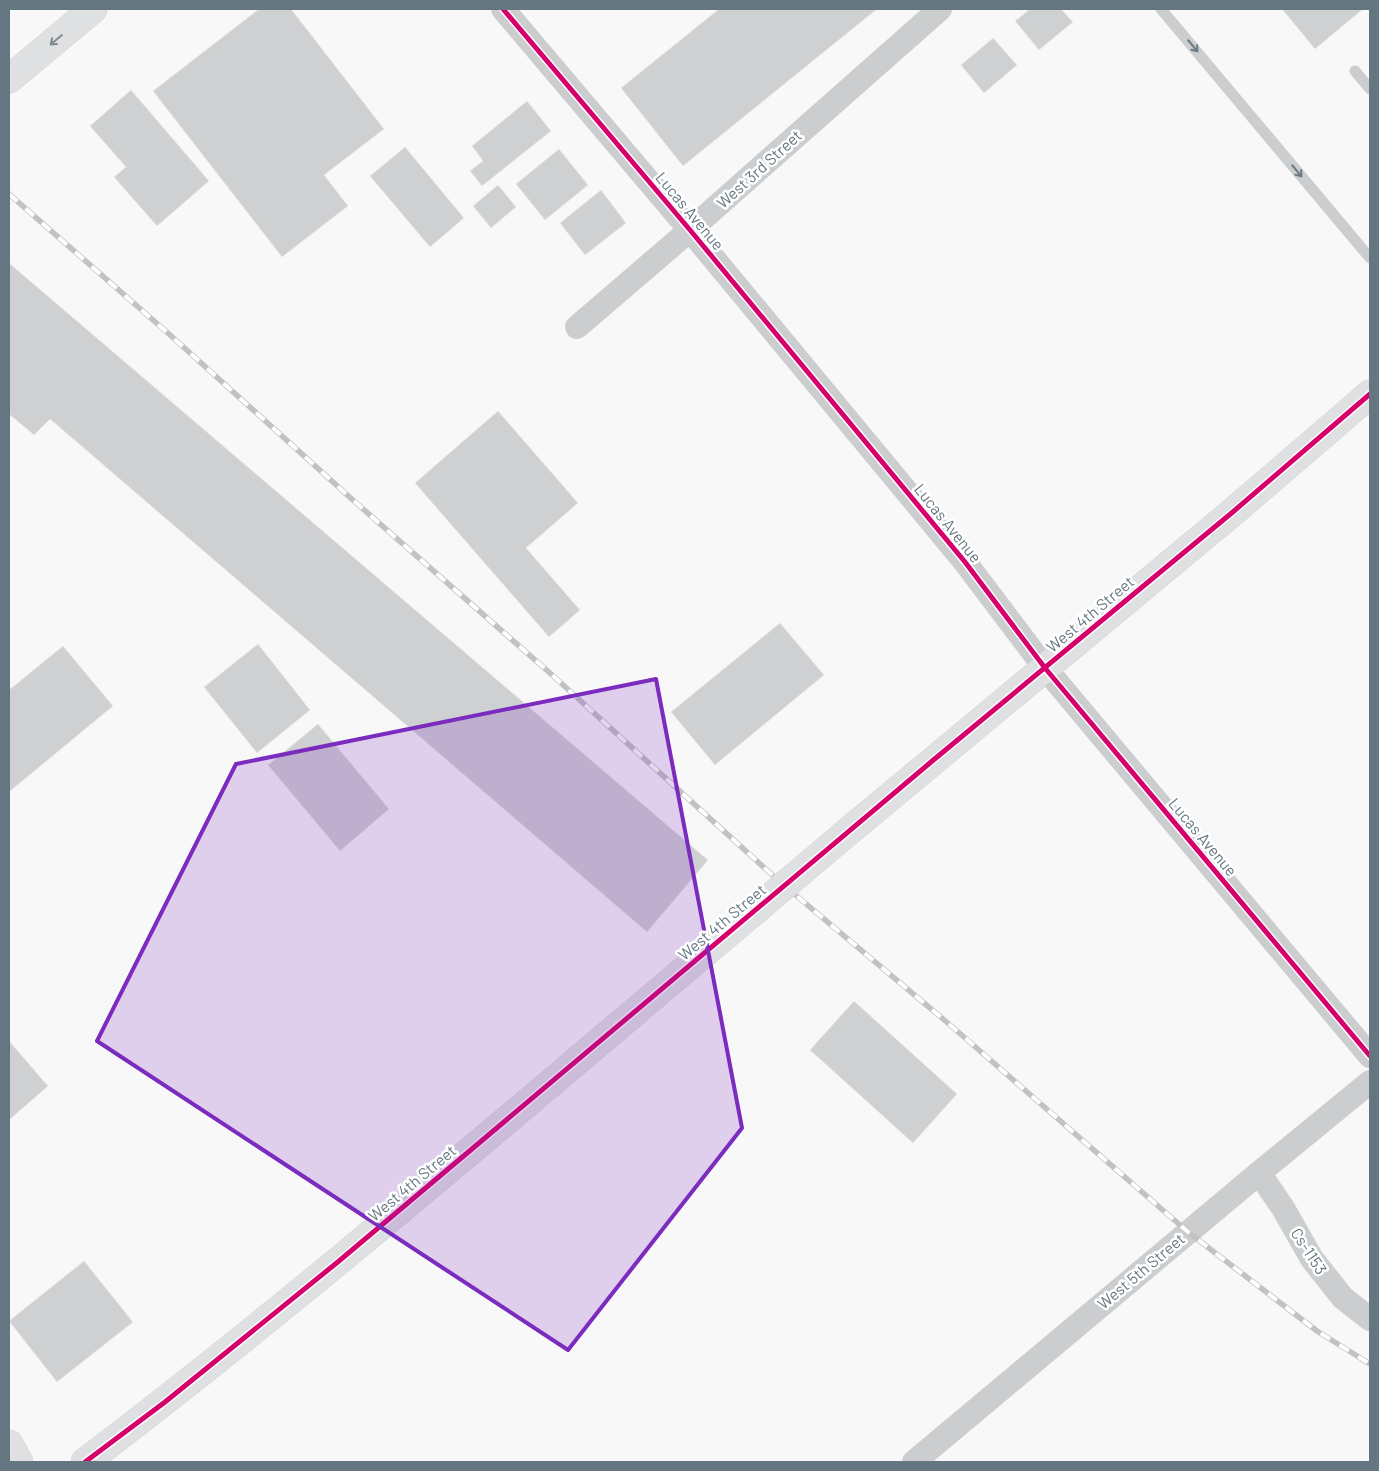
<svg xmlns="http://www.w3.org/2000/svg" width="1379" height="1471" viewBox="0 0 1379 1471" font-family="Barlow,sans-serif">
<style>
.building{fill:#ced0d1;stroke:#e8e8e8}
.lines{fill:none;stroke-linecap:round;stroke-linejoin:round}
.secondary-casing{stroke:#d4d5d5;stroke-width:29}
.primary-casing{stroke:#d4d5d6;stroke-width:29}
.lane{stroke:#cbcdce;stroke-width:11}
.street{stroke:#cbcdce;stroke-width:24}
.secondary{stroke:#dfe0e1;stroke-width:28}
.primary{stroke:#dfe0e1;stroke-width:28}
.rail-casing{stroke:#c1c2c3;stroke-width:5.5}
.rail{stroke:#fff;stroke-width:4;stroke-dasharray:11;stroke-linecap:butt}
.primary-bridge-casing{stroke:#d4d5d6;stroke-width:29;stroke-linecap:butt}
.primary-bridge{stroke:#dfe0e1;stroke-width:28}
.cycleway-casing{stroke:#fff;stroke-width:8}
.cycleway{stroke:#d6006c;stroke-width:5}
.oneway{stroke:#7d8c94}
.oneway2{stroke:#697b85}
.marked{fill:#7b2cbf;fill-opacity:0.2;stroke:#7b2cbf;stroke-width:4;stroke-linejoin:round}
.labels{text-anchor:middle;stroke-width:5;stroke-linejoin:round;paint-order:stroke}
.street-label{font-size:16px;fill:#647781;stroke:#fff}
</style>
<rect width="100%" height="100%" fill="#f8f8f8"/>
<path class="building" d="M259 9H291L384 129 324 175 348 206 282 257 153 91Z
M719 9H877L683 166 621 88Z
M1030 9H1061L1073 22 1039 50 1015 21Z
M1282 9H1363L1315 49Z
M993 38 1017 65 984 93 961 65Z
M131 90 209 181 157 226 114 177 126 167 90 126Z
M527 101 551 131 482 186 470 171 483 161 472 146Z
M405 147 464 218 430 247 370 176Z
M559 149 588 185 545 220 516 184Z
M498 185 516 207 491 228 473 206Z
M601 190 626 223 585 255 560 223Z
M9 263 708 860 647 932 50 419 34 435 9 414Z
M498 411 578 503 526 548 580 610 549 637 415 483Z
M780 623 824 675 715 765 671 712Z
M258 644 310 710 257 753 204 687Z
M63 646 113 706 9 792V690Z
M318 724 389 809 340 851 268 765Z
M854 1001 957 1094 913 1143 810 1050Z
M9 1041 48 1086 9 1120Z
M84 1261 133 1322 57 1382 9 1321Z"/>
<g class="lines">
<defs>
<path id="secondary" d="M9 1444 19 1462"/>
<path id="primary" d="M9 79 93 9
M844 835 1234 511 1370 394
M85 1462C308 1293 519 1109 733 929"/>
</defs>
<use href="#secondary" class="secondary-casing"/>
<use href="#primary" class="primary-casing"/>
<path class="lane" d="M1161 9 1370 258
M1355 71 1370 89"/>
<path class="street" d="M503 9 690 230 965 562 1045 668 1370 1056
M577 327 690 230 940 9
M1259 1173 1283 1208 1312 1259 1343 1298 1370 1319
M914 1462 1259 1173 1370 1082"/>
<use href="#secondary" class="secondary"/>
<use href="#primary" class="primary"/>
<defs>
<path id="rail" d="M9 194 169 334 354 501 551 674 780 882 949 1024 1188 1232 1317 1331 1370 1364"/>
</defs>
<use href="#rail" class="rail-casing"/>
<use href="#rail" class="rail"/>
<defs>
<path id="primary-bridge" d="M733 929 844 835"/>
</defs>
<use href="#primary-bridge" class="primary-bridge-casing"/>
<use href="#primary-bridge" class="primary-bridge"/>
<defs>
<path id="cycleway" d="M503 9 690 230 965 562 1045 668 1370 1056
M85 1462 165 1402 339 1261 931 762 1234 511 1370 394"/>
</defs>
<use href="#cycleway" class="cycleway-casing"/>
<use href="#cycleway" class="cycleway"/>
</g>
<defs><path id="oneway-shaft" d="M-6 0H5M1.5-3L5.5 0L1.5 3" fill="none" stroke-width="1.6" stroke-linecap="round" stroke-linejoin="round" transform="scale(1.25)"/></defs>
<use class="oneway" href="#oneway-shaft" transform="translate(56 40) rotate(140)"/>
<g class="oneway2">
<use href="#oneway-shaft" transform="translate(1193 46) rotate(50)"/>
<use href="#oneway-shaft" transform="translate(1297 171) rotate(50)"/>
</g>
<path class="marked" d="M656 679 742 1128 568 1350 97 1041 236 764Z"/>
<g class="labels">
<g class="street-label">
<text transform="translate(759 169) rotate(-42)" y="6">West 3rd Street</text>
<text transform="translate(690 211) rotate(50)" y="6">Lucas Avenue</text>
<text transform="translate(948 523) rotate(51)" y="6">Lucas Avenue</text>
<text transform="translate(1090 614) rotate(-40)" y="6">West 4th Street</text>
<text transform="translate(1203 837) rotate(50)" y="6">Lucas Avenue</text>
<text transform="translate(722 922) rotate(-40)" y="6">West 4th Street</text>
<text transform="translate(412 1183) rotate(-40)" y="6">West 4th Street</text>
<text transform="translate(1309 1251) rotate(57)" y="6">Cs-1153</text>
<text transform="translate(1141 1271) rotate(-40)" y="6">West 5th Street</text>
</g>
</g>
<rect width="1379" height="1471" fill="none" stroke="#647781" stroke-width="20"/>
</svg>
